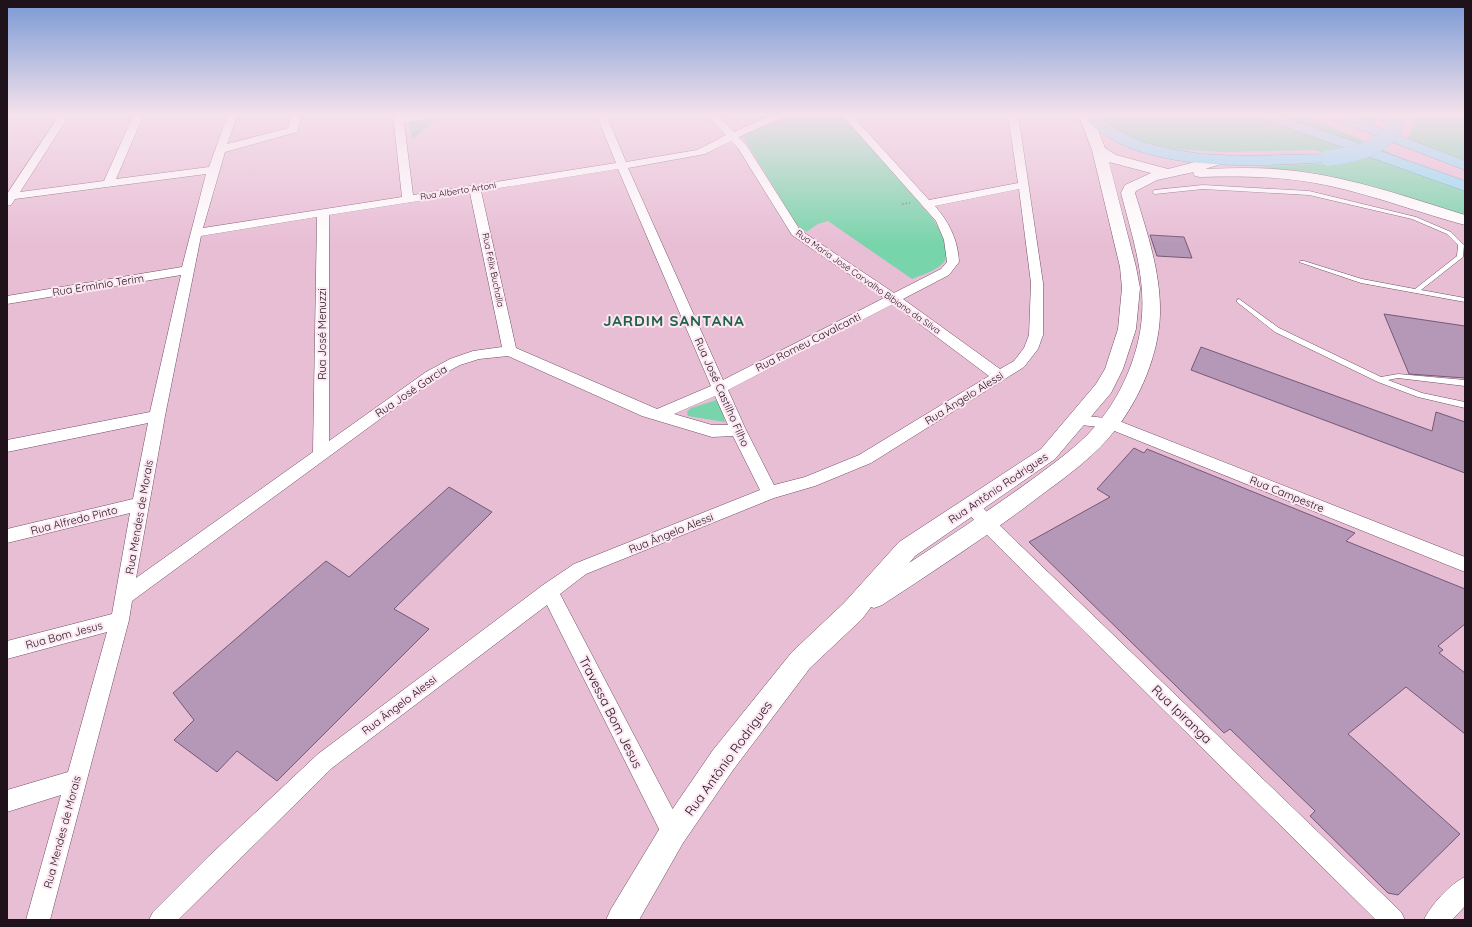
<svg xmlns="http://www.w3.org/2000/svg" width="1472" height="927" viewBox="0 0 1472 927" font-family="Quicksand,sans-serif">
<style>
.green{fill:#78d4ab}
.building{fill:#b598b7;stroke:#745977}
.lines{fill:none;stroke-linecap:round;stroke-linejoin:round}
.service-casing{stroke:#724e63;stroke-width:1}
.minor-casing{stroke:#724e63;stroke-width:1}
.tertiary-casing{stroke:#724e63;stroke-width:1}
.motorway-casing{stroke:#6795aa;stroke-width:1}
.path{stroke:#8c6f7f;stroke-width:1.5;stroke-dasharray:1.5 2;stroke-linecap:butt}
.service{fill:#fff;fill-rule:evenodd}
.minor{fill:#fff;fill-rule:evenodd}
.tertiary{fill:#fff;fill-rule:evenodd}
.motorway{fill:#8ddbf8;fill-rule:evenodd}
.motorway-bridge-casing{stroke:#6795aa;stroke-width:16;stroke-linecap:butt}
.motorway-bridge{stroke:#8ddbf8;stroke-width:16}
.labels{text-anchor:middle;stroke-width:4;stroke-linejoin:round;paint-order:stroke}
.far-street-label{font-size:9px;fill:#20121a;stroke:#fbe6f1}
.street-label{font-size:11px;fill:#20121a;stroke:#fbe6f1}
.near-street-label{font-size:13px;fill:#20121a;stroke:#fbe6f1}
.district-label{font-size:15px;font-weight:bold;letter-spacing:1px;fill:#206349;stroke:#fbe6f1}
</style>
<rect width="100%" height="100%" fill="#e8bed5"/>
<path class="green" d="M795 114H843L933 219C940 230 955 254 941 265 933 272 921 275 912 279L828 221 818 224 806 232 797 225 742 135 746 131Z
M1095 114H1250L1465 190V216L1349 181 1316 173 1253 167 1352 162 1315 150 1222 152 1174 149 1145 143 1120 133Z
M1273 114H1302L1422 167Z
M1347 114H1377V119L1374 126Z
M1411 114H1454L1465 121V160L1408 139 1413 124Z
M438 118 412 140 409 122Z
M720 399 725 422 688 416 687 412 691 408Z"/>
<path class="building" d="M1150 235 1184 237 1192 258 1157 256Z
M1384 314 1465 326V378L1409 374Z
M1201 347 1432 431 1436 412 1465 422V473L1191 370Z
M1134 448 1144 453 1147 449 1355 533 1346 541 1465 589V624L1438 646 1443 650 1439 653 1465 673V734L1406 687 1348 734 1460 834 1398 895 1388 893 1310 816 1315 811 1230 729 1224 733 1029 542 1110 497 1097 489Z
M449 487 492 512 394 609 429 629 277 781 237 751 217 772 174 740 194 720 173 693 326 561 349 577Z"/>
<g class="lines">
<defs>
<path id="service" d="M1203 185 1309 191 1416 217 1451 232 1464 245 1463 257 1421 290 1465 298V302L1361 283 1299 262 1300 261H1304L1362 279 1415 289 1457 256 1458 245 1447 234 1412 219 1309 195 1203 189 1155 194 1152 192 1155 190Z
M1239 299 1279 328 1381 377 1398 374 1465 380V386L1398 378 1388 380 1422 393 1465 402V408L1418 397 1378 382 1275 332 1237 302V300Z"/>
<path id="minor" d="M60 114H70L20 192 104 181 134 114H144L116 179 209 167 228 114H238L227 144 288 128 292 114H302L297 132 225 152 203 228 402 197 393 114H403V117L424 114H448L443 117 404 123 413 195 616 163 596 114H606L626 162 697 150 726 135 706 114H717L734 132 773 114H787L786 116 739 137 747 146 800 230 894 293 941 269 947 262 944 240 936 221 841 114H851L929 200 1018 183 1008 114H1018L1043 283V335L1038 349 1024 367 871 463 815 486 774 498 586 574 560 594 681 825 684 833 681 841 673 844 665 841 547 605 332 768 178 920H149L153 912 209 856 318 754 543 585 574 564 760 490 733 436 712 437 642 416 508 356 479 359 460 365 436 378 132 601 129 620 50 920H26L61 795 7 812V790L68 772 107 632 7 659V641L112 614 130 513 7 543V529L133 499 148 423 7 452V440L150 412 181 275 7 304V296L182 267 206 174 15 199 11 205 7 206V194ZM731 141 738 148 792 235 884 298 723 380 628 168 705 154ZM618 169 711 386 657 409 516 348 481 191ZM1019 189 1031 283 1029 335 1024 348 1014 361 1000 369 903 299 949 275 959 262C958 240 949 222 935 206ZM470 193 502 347 473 351 450 359 426 372 329 441V215ZM317 217 313 452 136 578 165 416 201 236ZM893 304 989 376 859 455 805 477 774 485 746 430 728 390ZM715 396 728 425H712L674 414Z
M1078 415 1114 419 1465 557V572L1107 428 1073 424 1070 420 1073 416Z
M971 499 977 501 993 519 1401 912 1405 920H1376L981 529 963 506 965 501Z
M1465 877V906L1452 920H1424C1430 906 1451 883 1465 877Z"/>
<path id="tertiary" d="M1078 114H1092L1105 148 1116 155 1168 169 1222 155 1227 156 1229 159 1227 162 1205 169C1235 168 1266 167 1296 171 1354 178 1410 198 1465 215V225C1420 213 1376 196 1330 186 1287 176 1244 176 1200 177L1195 176 1193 173 1194 172 1157 180 1136 191 1135 193C1147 232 1161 273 1160 314 1159 354 1140 398 1116 429 1097 454 1070 474 1044 493 992 533 937 569 882 605L874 608 871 607 862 619 810 668 733 770 683 843 639 920H606L611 909 663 823 713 750 792 652 844 603 899 542 1041 449 1096 384 1105 369 1118 329 1122 288 1120 267 1092 150ZM1109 162 1151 173 1125 185 1121 193C1131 232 1145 273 1142 315 1140 350 1124 390 1102 418 1084 442 1058 460 1034 478 994 507 952 535 909 563L915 556 1055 459 1111 393 1123 369 1136 329 1140 288 1136 267Z"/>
<path id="motorway" d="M1081 114H1096L1115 129 1142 142 1169 149 1201 154 1236 156 1329 154 1334 155 1336 158 1334 161 1329 162C1260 166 1150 174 1094 127 1090 123 1085 119 1081 114Z
M1256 114H1276L1465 181V191L1258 117Z
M1325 114H1344L1465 161V170L1327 117Z
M1384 114H1398L1403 124 1401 127 1396 128 1391 127Z
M1454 114H1465V120L1456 117Z"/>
</defs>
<use href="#service" class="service-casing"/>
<use href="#minor" class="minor-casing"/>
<use href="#tertiary" class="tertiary-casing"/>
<use href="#motorway" class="motorway-casing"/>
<path class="path" d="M413 136 421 129
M902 204 910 203"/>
<use href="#service" class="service"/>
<use href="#minor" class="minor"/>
<use href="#tertiary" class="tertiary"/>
<use href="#motorway" class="motorway"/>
<defs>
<path id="motorway-bridge" d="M1329 158C1355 154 1383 150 1396 124"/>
</defs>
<use href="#motorway-bridge" class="motorway-bridge-casing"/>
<use href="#motorway-bridge" class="motorway-bridge"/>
</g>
<linearGradient id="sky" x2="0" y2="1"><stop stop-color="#7999d4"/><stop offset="0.47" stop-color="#f5e2ec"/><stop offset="1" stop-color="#f5e2ec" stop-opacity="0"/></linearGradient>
<rect width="1472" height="244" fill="url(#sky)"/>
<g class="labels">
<g class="far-street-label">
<text transform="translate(458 191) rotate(-9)" y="3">Rua Alberto Artoni</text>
<text transform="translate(493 270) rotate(78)" y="3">Rua Félix Buchalla</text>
<text transform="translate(868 282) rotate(35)" y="3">Rua Maria José Carvalho Bibiano da Silva</text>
</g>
<g class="street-label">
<text transform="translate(98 285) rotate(-9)" y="4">Rua Erminio Terim</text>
<text transform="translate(322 334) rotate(-90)" y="4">Rua José Menuzzi</text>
<text transform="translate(808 342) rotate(-27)" y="4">Rua Romeu Cavalcanti</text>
<text transform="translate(411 391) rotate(-34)" y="4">Rua José Garcia</text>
<text transform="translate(722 392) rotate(66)" y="4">Rua José Castilho Filho</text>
<text transform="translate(964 398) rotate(-32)" y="4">Rua Ângelo Alessi</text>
<text transform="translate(998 488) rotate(-34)" y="4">Rua Antônio Rodrigues</text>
<text transform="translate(1287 494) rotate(22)" y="4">Rua Campestre</text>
<text transform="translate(139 517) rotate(-80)" y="4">Rua Mendes de Morais</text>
<text transform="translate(74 520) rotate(-14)" y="4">Rua Alfredo Pinto</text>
<text transform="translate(671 533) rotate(-22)" y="4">Rua Ângelo Alessi</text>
<text transform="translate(64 635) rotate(-15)" y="4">Rua Bom Jesus</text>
<text transform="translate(399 705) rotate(-37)" y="4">Rua Ângelo Alessi</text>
<text transform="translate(62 832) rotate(-75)" y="4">Rua Mendes de Morais</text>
</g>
<g class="near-street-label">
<text transform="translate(611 712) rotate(63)" y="5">Travessa Bom Jesus</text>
<text transform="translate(1182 714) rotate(44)" y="5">Rua Ipiranga</text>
<text transform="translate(728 758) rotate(-54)" y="5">Rua Antônio Rodrigues</text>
</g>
<g class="district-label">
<text x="674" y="326">JARDIM SANTANA</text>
</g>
</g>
<rect width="1472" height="927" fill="none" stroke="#20121a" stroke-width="16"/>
</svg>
